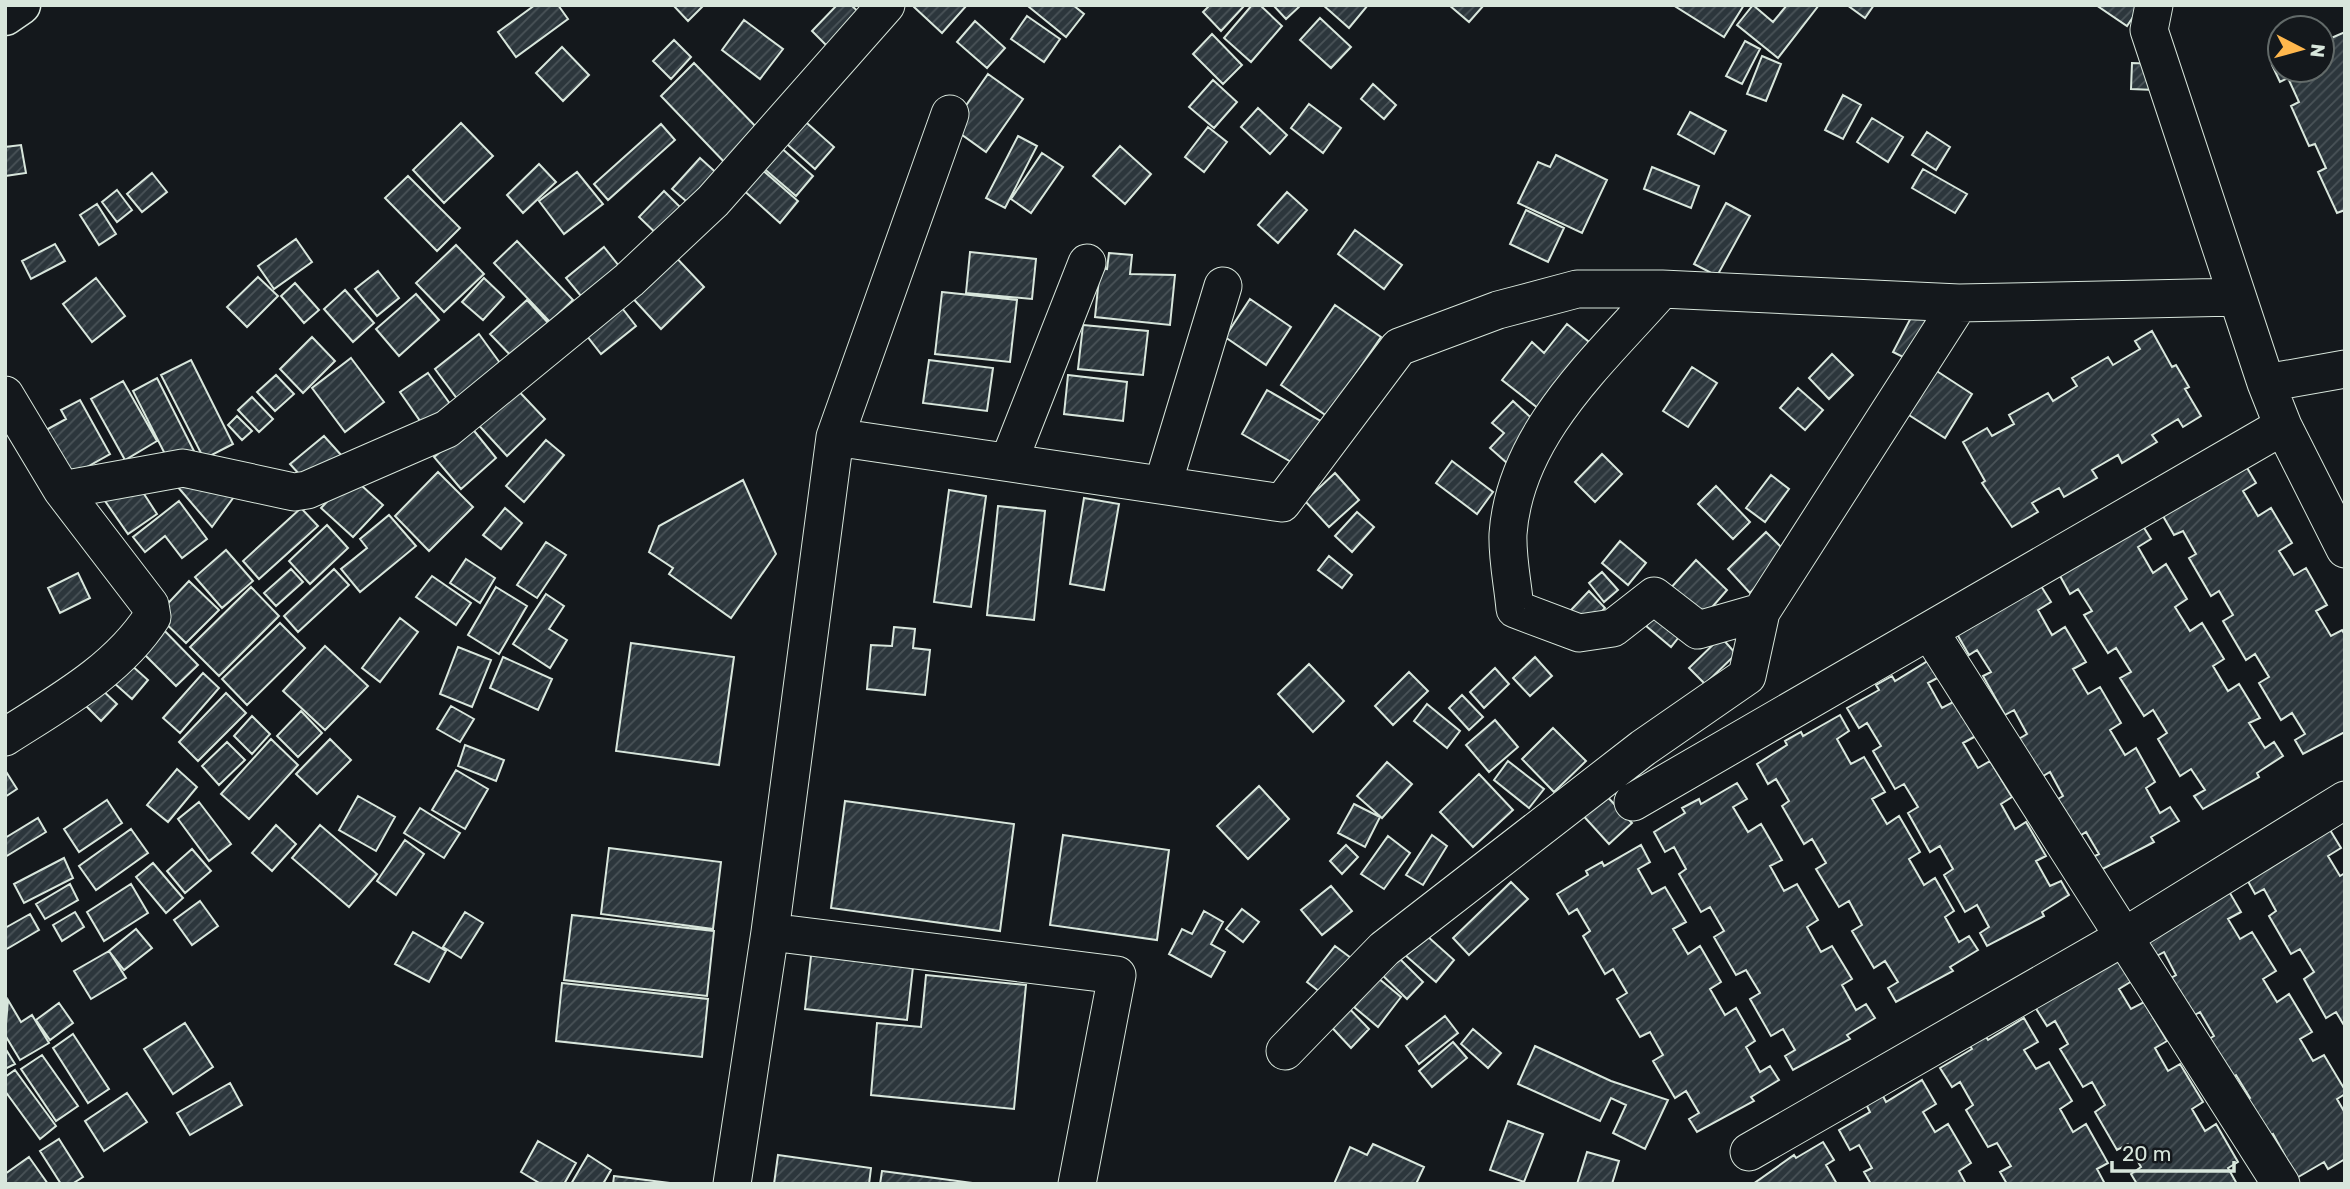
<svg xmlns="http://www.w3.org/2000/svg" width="2350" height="1189" viewBox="0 0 2350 1189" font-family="Rubik,sans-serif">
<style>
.building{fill:url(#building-hatch);stroke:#d8e6dc;stroke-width:2}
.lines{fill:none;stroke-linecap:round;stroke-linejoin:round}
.minor-casing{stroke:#d8e6dc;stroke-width:39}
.primary-casing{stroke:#d8e6dc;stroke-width:41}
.minor{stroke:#14181c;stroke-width:37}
.primary{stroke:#14181c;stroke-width:38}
</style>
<defs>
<pattern id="building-hatch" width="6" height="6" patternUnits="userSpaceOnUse" patternTransform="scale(1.75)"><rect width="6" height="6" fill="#2c363c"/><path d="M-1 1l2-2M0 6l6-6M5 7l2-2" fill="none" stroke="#4a5358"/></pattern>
</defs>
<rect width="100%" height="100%" fill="#14181c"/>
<path class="building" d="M535 5H558L568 19 516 57 498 32Z
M673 5H704L688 21Z
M837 5H851L862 15 830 49 812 31Z
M915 5H967L942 33 914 7Z
M1031 5H1073L1084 14 1066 37 1029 7Z
M1210 5H1245L1221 31 1203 12Z
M1252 5H1260L1282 26 1251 62 1224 38Z
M1273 5H1301L1286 19Z
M1323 5H1368L1349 28Z
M1449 5H1484L1469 22Z
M1673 5H1744L1724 37Z
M1753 5 1773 22 1787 5H1819L1778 58 1737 25Z
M1847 5H1874L1865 18Z
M2096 5H2141L2127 26Z
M1027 16 1060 39 1044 62 1011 39Z
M1320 18 1351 47 1331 68 1300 40Z
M744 20 783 49 760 79 722 50Z
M975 21 1005 48 987 68 957 42Z
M2345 32V210L2337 213 2318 172 2326 168 2315 144 2309 146 2291 106 2299 102 2288 78 2280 82 2272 65 2280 61V70H2322V42Z
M1212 34 1242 65 1223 84 1193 54Z
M674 40 691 57 671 79 653 61Z
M1745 41 1760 49 1742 84 1726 76Z
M562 47 589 75 563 101 536 73Z
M1762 56 1781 64 1766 101 1747 94Z
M694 63 762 133 728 166 661 96Z
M2132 63 2156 64 2155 90 2131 89Z
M988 74 1023 99 986 152 951 127Z
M1213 80 1237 102 1214 128 1189 107Z
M1373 84 1396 105 1384 119 1361 99Z
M1843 95 1861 105 1843 139 1825 130Z
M1309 104 1341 128 1323 153 1291 128Z
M1258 108 1287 135 1270 154 1241 127Z
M1690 112 1726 131 1714 154 1678 134Z
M799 116 834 147 815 169 780 138Z
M1872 118 1903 137 1888 162 1857 142Z
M461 123 493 156 444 203 413 170Z
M661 124 675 140 608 200 594 184Z
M1208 127 1227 142 1204 172 1185 157Z
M1927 132 1950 147 1936 170 1912 155Z
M1018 136 1037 146 1005 208 986 198Z
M21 145 26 173 5 176V147Z
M778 145 813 176 796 196 760 165Z
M1120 146 1151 174 1125 204 1093 176Z
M1042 153 1063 167 1031 213 1011 199Z
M1556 155 1607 180 1582 233 1518 203 1538 162 1550 167Z
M700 158 721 177 693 207 672 189Z
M539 164 556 182 523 213 507 195Z
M759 167 798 201 780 223 741 188Z
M1652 167 1699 186 1691 208 1644 189Z
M1923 169 1967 194 1955 213 1912 188Z
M577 172 603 204 564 234 539 201Z
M152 173 167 192 142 212 127 194Z
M408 176 460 228 437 251 385 198Z
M117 190 132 210 117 222 102 202Z
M664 191 687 214 663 240 639 217Z
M1287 192 1307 210 1278 243 1258 225Z
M1726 203 1750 216 1717 276 1694 264Z
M97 204 116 234 99 245 80 215Z
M1526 210 1564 228 1548 262 1510 244Z
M1355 230 1402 265 1384 289 1338 254Z
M296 239 312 262 274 289 258 266Z
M517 241 573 300 550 322 494 263Z
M55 244 65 261 31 279 22 261Z
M456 245 484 274 444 312 416 283Z
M604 247 619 266 581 296 566 278Z
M670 251 704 287 661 329 627 292Z
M970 252 1036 259 1032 299 966 293Z
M1109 253 1132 255 1130 274 1175 275 1170 325 1095 317 1100 268 1107 269Z
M378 271 399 298 377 316 355 289Z
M258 277 278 296 247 327 227 307Z
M96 278 125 316 92 342 63 304Z
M484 278 504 297 483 320 462 302Z
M295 283 319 310 304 323 281 296Z
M345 290 374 323 353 342 324 309Z
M942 292 1017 300 1010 362 935 354Z
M416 294 439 320 399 356 376 329Z
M615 299 636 326 601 354 580 327Z
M1250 299 1291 327 1266 365 1225 337Z
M527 300 551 326 515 360 490 334Z
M1335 305 1381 337 1327 416 1281 385Z
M1915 310 1935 320 1913 362 1893 352Z
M1567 324 1594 346 1543 412 1502 380 1532 342 1544 353Z
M1083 325 1148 331 1143 375 1078 369Z
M2152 331 2172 367 2176 365 2189 387 2185 389 2201 416 2183 427 2178 419 2152 435 2157 442 2122 463 2118 455 2092 470 2097 478 2064 497 2059 488 2032 503 2038 512 2012 527 1982 483 1985 481 1963 442 1987 428 1992 436 2014 424 2009 415 2048 393 2053 401 2077 386 2072 378 2108 357 2113 365 2140 349 2135 341Z
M479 334 505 370 461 404 435 369Z
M312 337 335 361 303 393 280 369Z
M1832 354 1853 375 1829 399 1809 378Z
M351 358 384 402 345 432 312 388Z
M191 360 233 444 204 459 161 375Z
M929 360 993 368 987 411 923 403Z
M1929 366 1972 394 1945 438 1901 410Z
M1692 367 1717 383 1688 427 1663 411Z
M428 373 453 408 425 428 400 392Z
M276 375 294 394 275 411 257 392Z
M1068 375 1127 382 1123 421 1064 414Z
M157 378 195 453 171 466 133 391Z
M123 381 157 441 125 460 91 399Z
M511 383 545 419 507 456 473 419Z
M1798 388 1823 410 1805 430 1780 408Z
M1267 390 1324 423 1300 467 1242 434Z
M252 397 273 419 259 432 238 410Z
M80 400 110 454 71 476 46 430 66 419 61 410Z
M1513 401 1541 427 1507 463 1490 448 1504 433 1492 423Z
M237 416 252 431 242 440 228 425Z
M471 427 496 458 461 489 434 457Z
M324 436 342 456 309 485 290 464Z
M546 440 564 455 524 502 506 486Z
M1602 454 1622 474 1595 502 1575 482Z
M1452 461 1493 492 1477 514 1436 483Z
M2246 466 2256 483 2243 491 2258 516 2271 508 2292 543 2279 551 2294 575 2306 568 2327 605 2316 611 2331 636 2342 630 2345 635V732L2303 754 2295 740 2305 734 2292 713 2281 720 2259 683 2269 677 2255 654 2246 660 2223 621 2233 615 2219 591 2211 596 2189 558 2196 554 2183 531 2174 535 2163 516Z
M438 472 473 507 429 551 395 516Z
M1335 473 1359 500 1329 527 1305 501Z
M1771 475 1789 489 1765 522 1746 508Z
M351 476 383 505 353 537 321 508Z
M135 480 157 514 128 534 105 501Z
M743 480 776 554 731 618 669 574 673 568 649 552 659 526Z
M177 486 236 494 212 527Z
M1716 486 1750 522 1733 539 1698 504Z
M949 490 986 496 971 607 934 602Z
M1084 498 1119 504 1104 590 1070 584Z
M179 501 207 539 182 558 165 536 145 552 133 537Z
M998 506 1045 511 1034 620 987 615Z
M301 508 318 526 259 579 243 561Z
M505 508 522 523 501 549 483 535Z
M1357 512 1374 527 1352 552 1335 536Z
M389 515 416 546 360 592 341 569 367 548 360 539Z
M2141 523 2151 539 2138 547 2153 573 2166 564 2187 599 2175 607 2190 631 2202 623 2224 659 2213 666 2228 691 2239 684 2260 718 2249 723 2265 748 2274 742 2283 756 2257 773 2259 777 2203 809 2194 796 2205 790 2191 769 2180 776 2158 739 2167 733 2153 710 2144 716 2120 678 2131 672 2116 648 2108 653 2084 615 2092 611 2078 589 2070 594 2059 574Z
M327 525 348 548 310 584 289 561Z
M1766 532 1789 555 1750 593 1728 569Z
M1620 541 1646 563 1628 585 1602 563Z
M546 542 566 555 537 598 517 585Z
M226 550 253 581 222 608 195 577Z
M1329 556 1352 575 1342 588 1318 570Z
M466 559 495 578 480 603 450 583Z
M1696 560 1727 590 1700 621 1668 591Z
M291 569 303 582 276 606 264 593Z
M334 569 349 585 298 632 284 616Z
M1602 572 1618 590 1604 602 1589 583Z
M78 573 90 598 60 613 48 588Z
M432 576 471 603 456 625 416 597Z
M189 581 219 610 186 643 157 615Z
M2041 586 2051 602 2038 610 2052 635 2065 627 2086 662 2073 669 2088 694 2100 687 2121 723 2110 730 2125 755 2136 748 2155 782 2146 788 2160 813 2170 807 2179 821 2151 837 2154 842 2097 872 2089 859 2099 854 2086 832 2075 839 2053 802 2063 796 2050 772 2040 778 2017 740 2027 734 2014 710 2005 715 1983 676 1991 672 1977 650 1969 655 1957 634Z
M251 587 279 616 219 676 190 647Z
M496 587 527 606 499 654 468 635Z
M1589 591 1605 608 1587 626 1571 610Z
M546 594 564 606 549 629 567 640 550 668 513 644Z
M1662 607 1686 628 1671 647 1646 626Z
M400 618 418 632 380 682 362 668Z
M157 623 198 665 176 686 135 645Z
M280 623 305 648 247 705 222 679Z
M894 627 915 629 913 648 930 650 925 695 867 689 871 645 892 646Z
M1721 637 1736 654 1705 684 1689 668Z
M631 643 734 657 719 765 616 751Z
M325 646 368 686 325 730 283 691Z
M458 647 491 660 472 707 440 694Z
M503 657 552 679 538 710 490 688Z
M1535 657 1552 676 1530 696 1513 678Z
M1931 659 1941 676 1928 683 1942 708 1955 701 1976 736 1963 743 1978 768 1990 761 2012 797 2001 804 2015 829 2026 822 2046 856 2036 861 2050 886 2061 881 2069 895 2042 912 2044 916 1987 946 1980 933 1989 927 1977 905 1965 912 1944 875 1953 869 1940 846 1930 852 1908 813 1918 807 1904 784 1895 789 1873 751 1881 746 1867 723 1859 728 1847 708 1879 690 1876 685 1892 676 1895 681Z
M130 664 148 680 132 699 114 683Z
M1309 664 1344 701 1313 732 1278 694Z
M1495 668 1509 684 1484 708 1470 692Z
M1409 672 1428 691 1393 725 1375 706Z
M203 673 219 688 180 733 163 718Z
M99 687 117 704 101 721 84 704Z
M226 693 246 713 198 761 179 742Z
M1462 695 1483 717 1469 730 1449 708Z
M1427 704 1460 731 1447 748 1414 721Z
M451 706 474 719 460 742 437 729Z
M301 711 322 733 298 757 277 736Z
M1840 715 1849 731 1837 739 1851 764 1864 757 1885 792 1872 799 1887 824 1899 816 1920 852 1909 859 1924 885 1935 878 1954 911 1945 917 1959 942 1969 936 1978 950 1950 967 1953 971 1896 1002 1888 988 1898 982 1885 961 1874 968 1852 931 1862 925 1849 901 1839 907 1816 869 1826 863 1812 839 1804 844 1782 806 1789 801 1776 779 1768 784 1757 764 1787 745 1785 741 1801 732 1803 736Z
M252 716 270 734 252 754 234 736Z
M1495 720 1518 747 1489 772 1466 745Z
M1553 728 1586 761 1554 792 1522 759Z
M271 739 298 765 249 819 221 794Z
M330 739 351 760 317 794 296 774Z
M227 742 245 760 219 785 202 766Z
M465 745 504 760 496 781 458 766Z
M1508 761 1544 789 1529 808 1494 780Z
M1387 762 1412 784 1382 818 1357 796Z
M177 769 197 787 168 822 147 805Z
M5 770 17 789 5 797Z
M456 770 488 789 465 829 432 810Z
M1479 774 1513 810 1473 847 1440 812Z
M1737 783 1747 799 1733 807 1748 832 1761 824 1782 860 1770 866 1784 891 1797 884 1818 920 1807 927 1821 952 1832 946 1852 979 1842 985 1856 1010 1866 1004 1875 1018 1847 1035 1850 1039 1793 1070 1785 1056 1795 1050 1783 1029 1771 1036 1750 999 1760 993 1746 970 1736 975 1714 937 1724 931 1710 907 1701 912 1679 874 1686 869 1674 847 1665 852 1654 832 1685 813 1682 808 1699 799 1701 804Z
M1259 786 1289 819 1248 859 1217 826Z
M1601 790 1632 823 1609 844 1579 811Z
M358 796 395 817 376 851 339 830Z
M107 800 122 823 79 852 64 829Z
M845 801 1014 824 1000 931 831 908Z
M199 802 231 844 209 861 178 819Z
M1354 804 1380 817 1365 847 1338 833Z
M420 808 460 833 444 858 404 833Z
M38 818 46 832 5 857V838Z
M276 825 296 844 272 871 252 853Z
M320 825 377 874 349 907 292 858Z
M2327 825 2341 848 2328 856 2340 876 2345 873V1027L2336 1012 2326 1018 2304 979 2314 972 2300 949 2291 954 2269 916 2276 911 2264 889 2255 894 2244 874Z
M131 829 148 853 96 890 79 866Z
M1063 835 1169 850 1157 940 1050 925Z
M1432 835 1447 846 1423 885 1406 875Z
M1388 836 1410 853 1384 889 1361 874Z
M405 840 424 854 396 895 377 881Z
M1346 845 1358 857 1342 874 1330 861Z
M1641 845 1650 862 1638 869 1652 894 1665 887 1686 922 1673 929 1688 954 1700 946 1721 982 1710 989 1725 1015 1736 1008 1755 1041 1746 1047 1760 1072 1770 1066 1779 1080 1751 1097 1754 1101 1697 1132 1689 1119 1699 1113 1686 1091 1675 1098 1653 1061 1663 1055 1650 1032 1640 1037 1617 999 1627 993 1613 969 1605 974 1583 936 1590 931 1577 909 1569 914 1557 894 1588 875 1586 871 1602 862 1604 866Z
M609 848 721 862 713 929 601 914Z
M192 849 211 871 185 893 167 871Z
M64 858 73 878 24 903 14 884Z
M153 863 183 898 166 913 136 877Z
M1511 882 1528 899 1469 955 1453 938Z
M70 884 78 900 45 919 36 904Z
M131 884 148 913 104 941 87 912Z
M1331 886 1352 911 1322 935 1301 910Z
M2227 888 2241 912 2228 919 2240 939 2252 932 2276 971 2263 979 2277 1002 2289 994 2312 1032 2300 1039 2313 1061 2324 1055 2345 1090V1094L2337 1099 2345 1113V1159L2328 1169 2324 1162 2288 1183 2275 1162 2285 1156 2273 1134 2261 1141 2240 1104 2250 1098 2236 1075 2226 1081 2204 1042 2214 1036 2200 1012 2191 1017 2169 979 2176 975 2164 952 2155 957 2144 937Z
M200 901 218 926 192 945 174 920Z
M1242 909 1259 922 1243 942 1226 929Z
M1204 911 1223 922 1211 944 1225 952 1211 977 1169 954 1182 929 1192 934Z
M75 912 84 927 62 941 53 925Z
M465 912 483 923 461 958 443 947Z
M30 914 39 930 5 950V928Z
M572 915 714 931 707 996 564 980Z
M1417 927 1454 960 1436 982 1398 949Z
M136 929 152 948 124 970 109 951Z
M413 932 446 951 429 982 395 964Z
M1335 946 1355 961 1328 998 1307 982Z
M812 947 914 958 907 1020 805 1009Z
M109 951 126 978 91 999 74 971Z
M1394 953 1423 982 1407 999 1377 970Z
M2118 958 2132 981 2119 989 2131 1009 2144 1002 2167 1041 2155 1048 2168 1071 2180 1064 2203 1102 2192 1109 2205 1131 2216 1124 2238 1162 2228 1168 2237 1184H2137L2131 1174 2141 1167 2128 1144 2117 1150 2095 1112 2105 1105 2092 1082 2083 1087 2060 1049 2068 1044 2055 1021 2047 1026 2035 1007Z
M926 975 1026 985 1014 1109 871 1095 877 1023 921 1027Z
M1378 978 1401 997 1378 1027 1354 1007Z
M562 983 708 999 702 1057 556 1041Z
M8 1000 21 1022 32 1015 49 1043 20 1060 5 1035Z
M1342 1001 1369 1029 1351 1048 1324 1019Z
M59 1003 73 1023 50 1040 36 1020Z
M1445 1016 1458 1033 1419 1064 1406 1046Z
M2024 1018 2038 1042 2024 1050 2036 1069 2049 1062 2072 1101 2060 1109 2073 1132 2086 1124 2108 1163 2097 1169 2105 1184H2007L2000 1172 2011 1166 1997 1143 1988 1147 1966 1110 1973 1105 1960 1082 1952 1087 1940 1068 1972 1049 1967 1041 1983 1032 1988 1040Z
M185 1023 213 1067 173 1094 144 1049Z
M1473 1029 1501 1053 1488 1068 1461 1044Z
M73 1034 109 1089 88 1103 53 1048Z
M1453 1042 1467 1058 1432 1087 1419 1071Z
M1535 1046 1611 1081 1668 1100 1645 1149 1613 1133 1626 1105 1611 1098 1600 1121 1518 1084Z
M5 1048 15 1064 5 1069Z
M42 1055 78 1106 56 1121 21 1069Z
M15 1070 56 1126 40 1139 5 1091V1077Z
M1922 1080 1936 1104 1923 1112 1935 1132 1948 1124 1971 1163 1959 1171 1966 1184H1871L1864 1172 1872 1168 1859 1145 1850 1150 1839 1130 1870 1112 1866 1104 1882 1094 1886 1102Z
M230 1083 242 1105 190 1135 177 1113Z
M127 1093 147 1122 104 1151 85 1121Z
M1508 1121 1543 1134 1524 1182 1490 1170Z
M59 1139 83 1177 72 1184H61L40 1151Z
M538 1141 576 1163 564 1184H541L521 1172Z
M1823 1142 1834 1160 1826 1165 1837 1184H1753L1794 1155 1796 1158Z
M1373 1144 1424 1167 1416 1184H1334L1350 1147 1367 1155Z
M1587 1152 1619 1161 1612 1184H1577Z
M588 1155 611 1170 603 1184H571Z
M778 1155 871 1168 869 1184H774Z
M29 1157 48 1184H6L5 1174Z
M882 1171 980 1184H880Z
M614 1176 678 1184H613Z"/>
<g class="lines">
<defs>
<path id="minor" d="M2154 5 2149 30 2266 383 2283 426 2345 549
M1662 289C1600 360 1515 433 1508 534 1507 558 1513 585 1515 609L1579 633 1613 628 1654 596 1698 630 1761 612
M2266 383 2345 369
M5 395 62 490 183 468 294 492 307 490 447 429 629 280 713 201 886 5
M835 437 1282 503 1399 347 1498 310 1577 289H1662L1959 303 2237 297
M1009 461 1087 263
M1163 484 1223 286
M1930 632 2281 1184
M5 737C58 703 117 671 152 617L150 605 62 490
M1633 802 2283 426
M770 932 1117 975 1077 1184
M1285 1051 1384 949 1643 748 1747 676 1761 612 1959 303
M1749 1152 2122 938 2345 800
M732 1184 770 932 835 437 950 114"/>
<path id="primary" d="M5 16 21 5"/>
</defs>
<use href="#minor" class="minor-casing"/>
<use href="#primary" class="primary-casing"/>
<use href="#minor" class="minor"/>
<use href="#primary" class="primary"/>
</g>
<rect width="2350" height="1189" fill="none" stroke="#d8e6dc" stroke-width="14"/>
<g transform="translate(2301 49) rotate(96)"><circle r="33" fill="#14181c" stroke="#626a69" stroke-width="2"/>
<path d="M0-5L12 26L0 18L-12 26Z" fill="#ffb74d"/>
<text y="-10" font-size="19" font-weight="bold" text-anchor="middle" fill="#d8e6dc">N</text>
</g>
<path d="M2112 1161v10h122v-10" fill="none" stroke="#d8e6dc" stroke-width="3.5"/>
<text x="2122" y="1161" font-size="21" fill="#d8e6dc" stroke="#14181c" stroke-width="5" paint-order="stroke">20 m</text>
</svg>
